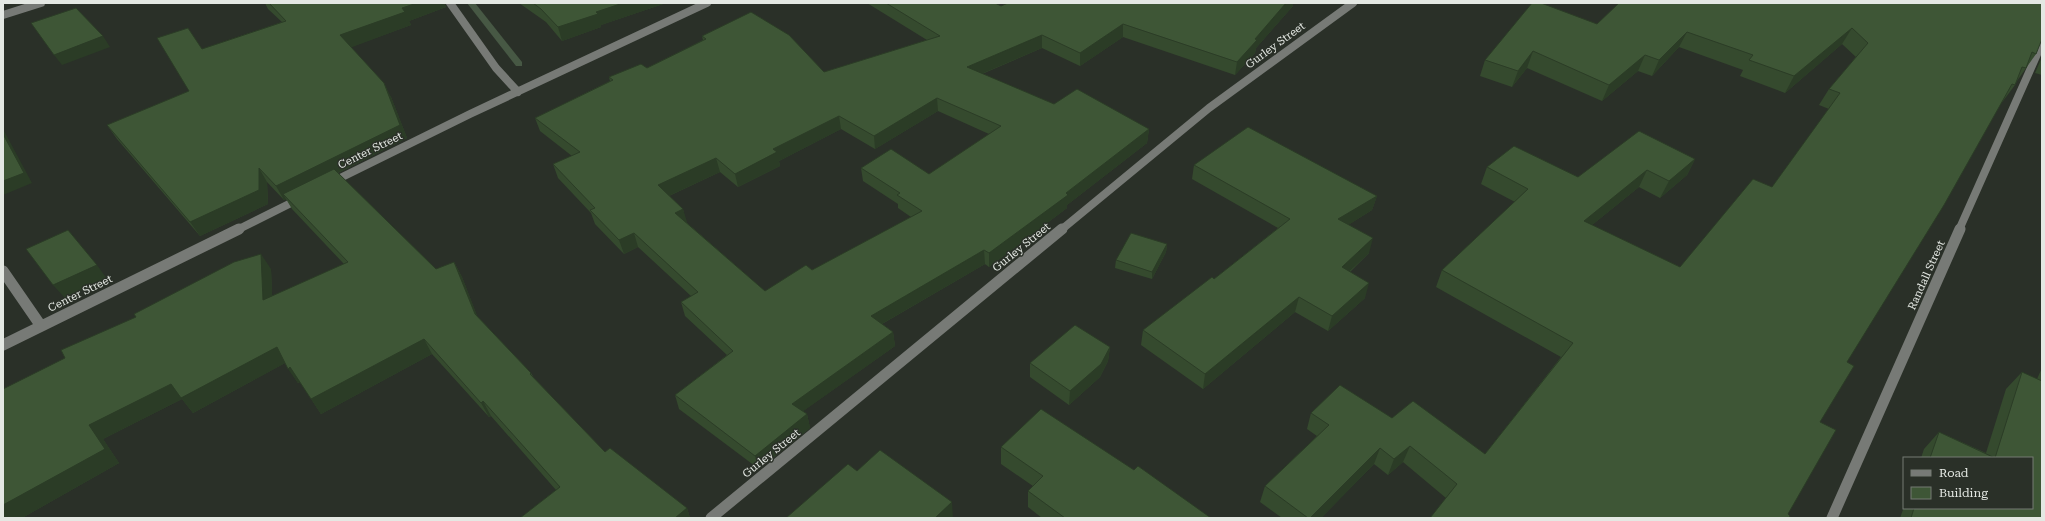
<svg xmlns="http://www.w3.org/2000/svg" width="2045" height="521" viewBox="0 0 2045 521" font-family="'Roboto Serif',serif">
<style>
.lines{fill:none;stroke-linecap:round;stroke-linejoin:round}
.stream{fill:#475844;fill-rule:evenodd}
.minor-far1{stroke:#777a76;stroke-width:8}
.minor{stroke:#777a76;stroke-width:11}
.wall{fill:#354a2e;fill-rule:evenodd}
.shaded-wall{fill:#2b3c26}
.building{fill:#3e5636;stroke:#2b3c26;fill-rule:evenodd}
.labels{text-anchor:middle;stroke-width:3;stroke-linejoin:round;paint-order:stroke}
.street-label{font-size:11px;fill:#e4e8e3;stroke:#2a3028}
</style>
<rect width="100%" height="100%" fill="#2a3028"/>
<g class="lines">
<path class="stream" d="M467 3H475L522 62V66H516Z"/>
<path class="minor-far1" d="M450 3 496 68 518 92
M3 15 41 3
M330 183 470 114 707 3
M237 230 301 198
M1061 230 1209 108 1353 3
M1959 230 2042 43"/>
<path class="minor" d="M3 271 41 326
M3 345 239 229
M711 518 1062 229
M1832 518 1960 229"/>
</g>
<path class="wall" d="M265 3H444L446 7 409 21 411 25 351 47 391 97 407 138 338 173 436 269 454 262 462 277 477 316 531 373 534 378 605 452 687 508 690 518H520L556 490 491 416 489 417 432 354 321 414 300 382 298 383 285 363 193 413 182 399 103 439 119 463 22 518 271 269 272 296 344 264 292 209 286 199 284 200 267 182 268 204 200 236 117 139 107 125 189 91 202 49 282 22 268 9Z
M519 3H666L601 25V27L562 41 546 22Z
M867 3H995L1001 6 1008 3H1293V6L1256 48 1255 53 1235 75 1123 37 1080 66 1042 48 982 74 1054 104 1149 129 1147 143 1067 205V208L989 267 985 264 882 324 893 332 895 346 803 411 807 414 810 428 759 469 679 409 675 395 727 355 685 316 681 302 691 296 638 247 624 254 595 224 591 213 558 178 553 164 572 156 540 131 535 118 610 81 609 77 647 68 703 40 702 36 824 72 927 40ZM938 111 989 134 929 174 861 168 863 181 898 204V208L911 217 812 270 765 291 686 222 683 209 669 196 720 172 738 187 780 166 779 161 841 129 875 149Z
M2042 3 2036 54 2017 81 2015 85 2003 101 1446 498 1403 462 1388 475 1374 464 1321 518H1282L1260 502 1265 486 1317 436 1307 429 1311 413 1392 418 1485 454 1561 357 1436 287 1442 270 1515 202 1481 184 1487 167 1578 177 1695 159 1687 175 1660 198 1639 187 1592 225 1680 267 1772 187 1829 109 1819 105 1829 89 1856 57 1842 44 1785 93 1740 76 1743 70 1679 47 1652 76 1638 71 1602 101 1527 68 1512 87 1480 76 1485 60 1597 24Z
M2042 57V75L2035 73Z
M1194 165 1377 196 1372 210 1348 225 1369 253 1350 272 1365 298 1328 331 1295 312 1203 389 1141 345 1143 330 1214 279 1278 228 1192 179Z
M1167 244 1166 252 1152 279 1115 268 1116 260Z
M1110 347 1108 361 1100 377 1069 405 1030 377V363Z
M2042 368V518H1900L1904 507V508H2032V458H1921L1924 449 1939 432 1986 453 2006 389 2022 372 2037 379Z
M1001 447 1134 470 1211 518H1042L1028 507V491L1033 486 1001 464Z"/>
<path class="shaded-wall" d="M417 3H444L446 7 409 21 411 25 347 49 340 35 402 8Z
M623 3H666L601 25V27L562 41 558 27 596 12Z
M1286 3H1293V6L1256 48 1255 53 1235 75 1237 62 1255 39Z
M1123 24V37L1080 66V53Z
M1852 28 1842 44 1785 93 1794 76Z
M1687 32 1679 47 1652 76 1659 60Z
M1042 35V48L967 80V67Z
M103 36 110 47 62 65 54 55Z
M1533 51 1527 68 1512 87 1518 71Z
M1645 55 1638 71 1602 101 1609 85Z
M384 83 391 97 407 138 287 198 283 194 286 199 284 200 276 186Z
M937 98 938 111 875 149 874 136Z
M839 116 841 129 779 161 780 166 738 187 735 174 773 149Z
M3 129 32 183 3 195Z
M1149 129 1147 143 1067 205V208L989 267V253Z
M716 158 720 172 662 199 658 185Z
M1695 159 1687 175 1660 198 1669 181Z
M259 168 267 182 268 204 200 236 190 222Z
M1647 170 1639 187 1576 238 1584 221Z
M1377 196 1372 210 1334 234 1338 219Z
M683 209 687 222 679 226 675 213Z
M634 233 638 247 624 254 619 240Z
M1373 238 1369 253 1338 282 1342 267Z
M1167 244 1166 252 1152 279V272Z
M984 250 985 264 873 329 871 316Z
M261 254 271 269 273 315 263 300Z
M454 262 462 277 482 328 475 314Z
M97 265 107 279 65 298 53 285Z
M1369 283 1365 298 1328 331 1332 316Z
M1299 297 1295 312 1203 389 1205 374Z
M893 332 895 346 795 417 792 404Z
M424 339 432 354 321 414 311 399Z
M277 347 287 362 193 413 182 399 103 439 119 463 22 518H3V505L89 425 171 384Z
M1110 347 1108 361 1100 377 1069 405 1070 391Z
M290 367 300 382 298 383 288 369Z
M483 401 491 416 489 417 481 403Z
M807 414 810 428 759 469 755 456Z
M1410 446 1403 462 1388 475 1394 459Z
M1380 448 1374 464 1321 518H1310Z
M952 502 953 518H935Z
M687 508 690 518H675Z"/>
<path class="building" d="M269 3H417L402 8 405 12 340 35 384 83 400 125 276 186 259 168V190L190 222 107 125 189 91 157 38 188 28 202 49 286 21Z
M533 3H623L596 12 598 14 558 27 541 9Z
M886 3H995L1001 6 1008 3H1286L1255 39 1257 40 1237 62 1123 24 1080 53 1042 35 967 67 1054 104 1077 89 1149 129 1066 193 1068 195 989 253 984 250 871 316 893 332 792 404 807 414 755 456 675 395 733 351 681 302 698 292 634 233 619 240 590 210 595 208 553 164 580 152 535 118 613 80 609 77 641 64 647 68 706 39 702 36 751 12 789 35 824 72 940 36ZM937 98 1001 126 929 174 891 149 861 168 900 193 897 195 922 211 812 270 806 265 765 291 675 213 683 209 658 185 716 158 735 174 777 152 773 149 839 116 874 136Z
M1532 3H1541L1597 24 1619 3H2042V39L2036 54 2032 52 2026 68 2022 67 2015 85 2012 84 1944 205 1847 362 1854 366 1820 422 1836 430 1788 514 1790 516 1789 518H1430L1457 484 1410 446 1394 459 1380 448 1310 518H1308L1265 486 1329 425 1311 413 1340 385 1392 418 1413 401 1485 454 1573 343 1442 270 1528 189 1487 167 1514 146 1578 177 1639 131 1695 159 1669 181 1647 170 1584 221 1680 267 1753 179 1772 187 1840 93 1829 89 1868 43 1852 28 1794 76 1749 60 1753 55 1687 32 1659 60 1645 55 1609 85 1533 51 1518 71 1485 60Z
M76 8 103 36 54 55 31 23Z
M1248 127 1377 196 1338 219 1373 238 1342 267 1369 283 1332 316 1299 297 1205 374 1143 330 1212 277 1214 279 1290 219 1194 165Z
M3 134 24 173 3 181Z
M334 169 436 269 454 262 475 314 531 373 530 374 605 452 610 448 687 508 675 518H520L560 487 483 401 481 403 424 339 311 399 290 367 288 369 277 347 181 398 171 384 89 425 105 449 3 505V389L65 358 61 350 136 317 134 314 234 262 261 254 263 300 348 262 283 194Z
M68 230 97 265 53 285 26 249Z
M1131 233 1167 244 1152 272 1116 260Z
M1075 325 1110 347 1101 364 1070 391 1030 363Z
M2022 372 2042 381V518H1911L1914 508H2032V458H1930L1939 432 1995 458Z
M1041 409 1134 470 1138 466 1211 518H1065L1028 491 1043 476 1001 447Z
M880 450 952 502 935 518H786L848 464 857 471Z"/>
<g class="labels">
<g class="street-label">
<text transform="translate(1275 45) rotate(-36)" y="4">Gurley Street</text>
<text transform="translate(370 150) rotate(-26)" y="4">Center Street</text>
<text transform="translate(1021 247) rotate(-39)" y="4">Gurley Street</text>
<text transform="translate(1926 275) rotate(-66)" y="4">Randall Street</text>
<text transform="translate(80 293) rotate(-26)" y="4">Center Street</text>
<text transform="translate(771 453) rotate(-39)" y="4">Gurley Street</text>
</g>
</g>
<rect width="2045" height="521" fill="none" stroke="#e4e8e3" stroke-width="8"/>
<rect x="1903" y="457" width="130" height="52" fill="#2a3028" stroke="#747a73"/>
<rect x="1911" y="470" width="20" height="6" fill="#777a76" stroke="#747a73"/>
<text x="1939" y="477" font-size="12" fill="#e4e8e3">Road</text>
<rect x="1911" y="487" width="20" height="12" fill="#3e5636" stroke="#747a73"/>
<text x="1939" y="497" font-size="12" fill="#e4e8e3">Building</text>
</svg>
